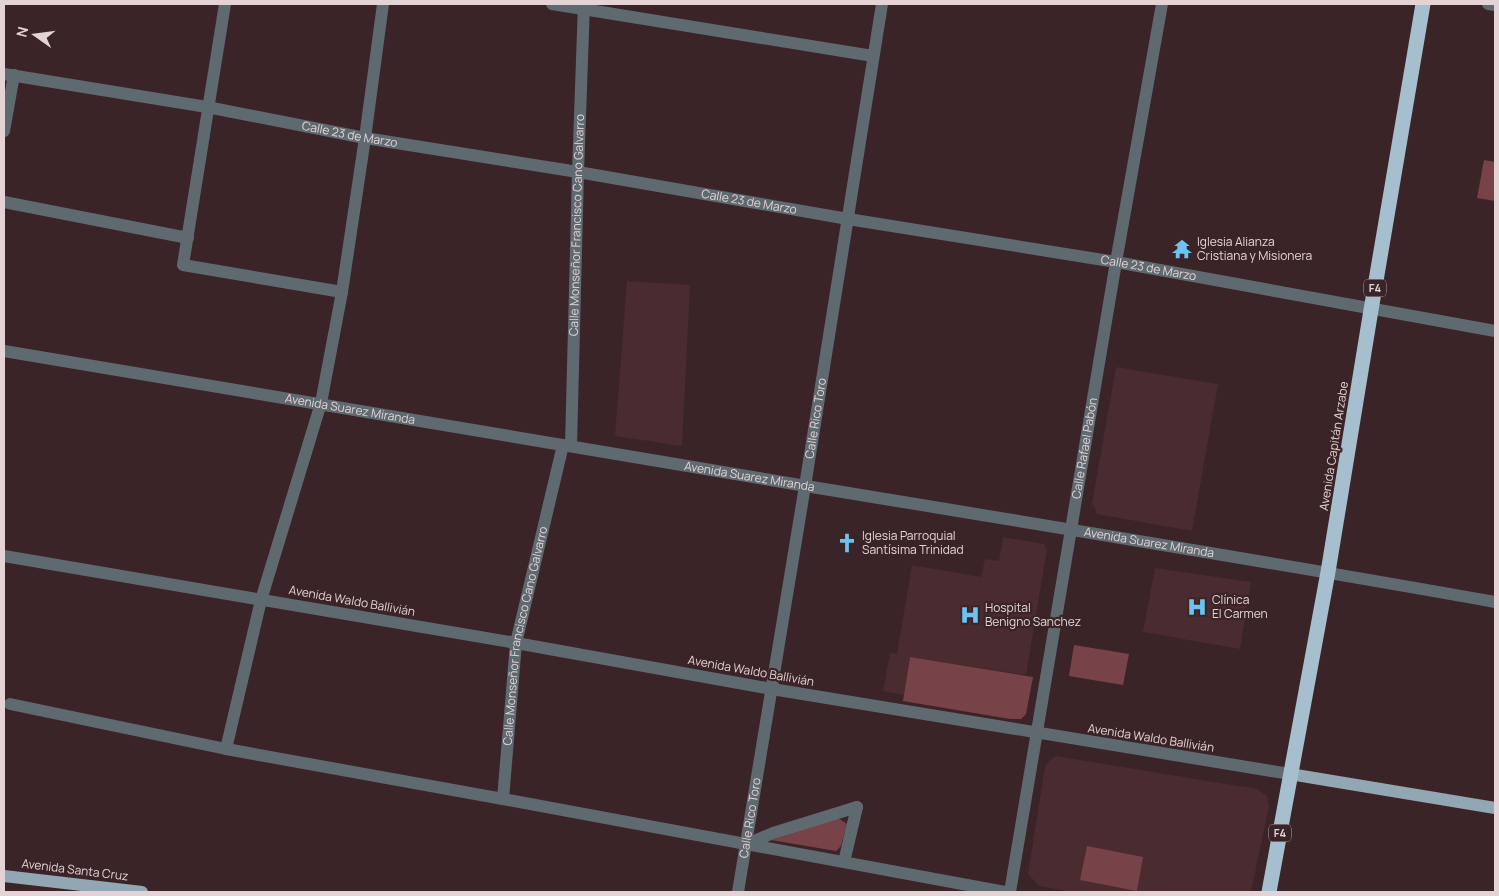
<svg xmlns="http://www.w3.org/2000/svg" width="1499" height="896" viewBox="0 0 1499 896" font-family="Manrope,sans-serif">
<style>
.built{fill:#4a2b2f}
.green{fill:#784249}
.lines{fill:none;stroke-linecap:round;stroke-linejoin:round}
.minor{stroke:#5f6a70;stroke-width:12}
.major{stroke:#92a7b3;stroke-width:12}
.highway{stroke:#a5bfce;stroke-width:15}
.labels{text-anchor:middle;stroke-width:4.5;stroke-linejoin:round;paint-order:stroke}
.shield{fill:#3b2427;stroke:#b19ea0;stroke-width:1}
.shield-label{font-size:11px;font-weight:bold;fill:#e3d3d4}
.street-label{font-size:12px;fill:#e3d3d4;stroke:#3b2427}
.poi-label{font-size:12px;fill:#e3d3d4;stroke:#3b2427;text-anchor:start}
</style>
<rect width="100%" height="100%" fill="#3b2427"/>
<path class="built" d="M627 281 690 285 682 446 615 436Z
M1116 367 1218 384 1192 531 1097 514 1092 503Z
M1003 537 1044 544 1047 549 1026 675 910 657 904 695 883 691 890 653 897 654 912 565 981 577 985 559 999 561Z
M1155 568 1251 582 1240 649 1143 632Z
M1056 756 1257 789 1267 796 1269 806 1251 892H1072L1039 886 1028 874 1045 767 1049 761Z"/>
<path class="green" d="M1484 160 1495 162V201L1477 198Z
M1074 645 1129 654 1123 685 1069 676Z
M910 657 1033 677 1026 714 1021 719H1010L903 701Z
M838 818 847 824 841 846 836 851 771 840Z
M1087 846 1143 857 1137 891 1080 880Z"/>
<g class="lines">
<g class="minor">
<path d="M225 4 183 265 342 292"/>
<path d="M552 4 873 56"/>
<path d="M1488 4 1495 5"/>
<path id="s1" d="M4 74 207 107 365 138 578 172 848 219 1116 262 1495 331"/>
<path d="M4 131 14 75"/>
<path d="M4 202 188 238"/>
<path id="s2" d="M4 351C271 395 538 442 806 486 1036 524 1266 561 1495 602"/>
<path id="s3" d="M571 446 578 172 584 4"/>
<path d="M4 556 516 643 772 689 1290 774"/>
<path d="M10 704 226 749 503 799 1005 892"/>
<path d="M226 749 261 600 321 403 342 292 365 138 383 4"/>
<path id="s4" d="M503 799 516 643 563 445"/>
<path d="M747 844 773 833 857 807"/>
<path d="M844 862 857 807"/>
<path id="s5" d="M738 892 805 486 882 4"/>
<path id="s6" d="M1010 892 1116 262 1162 4"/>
</g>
<path class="major" d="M1290 774 1495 808
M4 876 142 892"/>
<path class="highway" d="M1269 892 1328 572 1371 310 1423 4"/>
</g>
<defs>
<symbol id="temple-bare" viewBox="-9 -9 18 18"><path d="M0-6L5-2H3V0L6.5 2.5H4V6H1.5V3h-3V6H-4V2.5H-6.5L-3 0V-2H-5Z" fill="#6ac3f1" stroke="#3b2427" stroke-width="2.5" paint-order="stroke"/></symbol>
<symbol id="church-bare" viewBox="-9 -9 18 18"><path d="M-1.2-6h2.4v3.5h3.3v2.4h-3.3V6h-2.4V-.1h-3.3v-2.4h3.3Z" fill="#6ac3f1" stroke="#3b2427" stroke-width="2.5" paint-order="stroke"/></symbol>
<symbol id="hospital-bare" viewBox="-9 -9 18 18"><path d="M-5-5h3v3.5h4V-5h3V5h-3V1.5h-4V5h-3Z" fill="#6ac3f1" stroke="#3b2427" stroke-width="2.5" paint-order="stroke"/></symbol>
</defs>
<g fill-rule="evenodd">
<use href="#temple-bare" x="1168" y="235" width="28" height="28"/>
<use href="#church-bare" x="833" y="529" width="28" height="28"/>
<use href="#hospital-bare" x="1183" y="593" width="28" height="28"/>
<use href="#hospital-bare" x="956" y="601" width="28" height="28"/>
</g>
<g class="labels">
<g class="shield">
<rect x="1364" y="279.5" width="22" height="17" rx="4"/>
<rect x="1269" y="824.5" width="22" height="17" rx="4"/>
</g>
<g class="shield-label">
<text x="1375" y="292">F4</text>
<text x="1280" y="837">F4</text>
</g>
<g class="street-label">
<text dy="4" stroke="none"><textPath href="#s1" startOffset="351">Calle 23 de Marzo</textPath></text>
<text dy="4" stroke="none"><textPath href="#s1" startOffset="756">Calle 23 de Marzo</textPath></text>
<text dy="4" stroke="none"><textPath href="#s3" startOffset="221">Calle Monseñor Francisco Cano Galvarro</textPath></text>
<text dy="4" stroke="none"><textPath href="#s1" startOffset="1161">Calle 23 de Marzo</textPath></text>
<text dy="4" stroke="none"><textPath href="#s2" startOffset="351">Avenida Suarez Miranda</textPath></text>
<text dy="4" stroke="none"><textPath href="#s5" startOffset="480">Calle Rico Toro</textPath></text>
<text transform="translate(1334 446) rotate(-81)" y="4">Avenida Capitán Arzabe</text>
<text dy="4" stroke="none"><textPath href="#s6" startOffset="450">Calle Rafael Pabón</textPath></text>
<text dy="4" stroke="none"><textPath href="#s2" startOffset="756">Avenida Suarez Miranda</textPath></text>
<text dy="4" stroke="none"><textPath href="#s2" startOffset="1161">Avenida Suarez Miranda</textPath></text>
<text transform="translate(352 601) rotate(10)" y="4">Avenida Waldo Ballivián</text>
<text dy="4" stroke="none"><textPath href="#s4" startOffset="165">Calle Monseñor Francisco Cano Galvarro</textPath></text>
<text transform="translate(751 671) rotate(10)" y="4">Avenida Waldo Ballivián</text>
<text transform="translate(1151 738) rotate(9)" y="4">Avenida Waldo Ballivián</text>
<text dy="4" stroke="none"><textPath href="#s5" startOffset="75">Calle Rico Toro</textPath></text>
<text transform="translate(75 870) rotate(7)" y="4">Avenida Santa Cruz</text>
</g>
<g class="poi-label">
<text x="1197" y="246">Iglesia Alianza<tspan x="1197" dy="14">Cristiana y Misionera</tspan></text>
<text x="862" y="540">Iglesia Parroquial<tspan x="862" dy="14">Santísima Trinidad</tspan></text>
<text x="1212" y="604">Clínica<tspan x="1212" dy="14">El Carmen</tspan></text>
<text x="985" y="612">Hospital<tspan x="985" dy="14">Benigno Sanchez</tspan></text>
</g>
</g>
<rect width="1499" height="896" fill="none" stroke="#e3d3d4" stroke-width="10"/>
<g transform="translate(35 35) rotate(284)" stroke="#3b2427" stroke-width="4" paint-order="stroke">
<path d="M0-4L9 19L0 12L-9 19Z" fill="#e3d3d4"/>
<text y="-8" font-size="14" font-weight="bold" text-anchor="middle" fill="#e3d3d4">N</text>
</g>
</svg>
